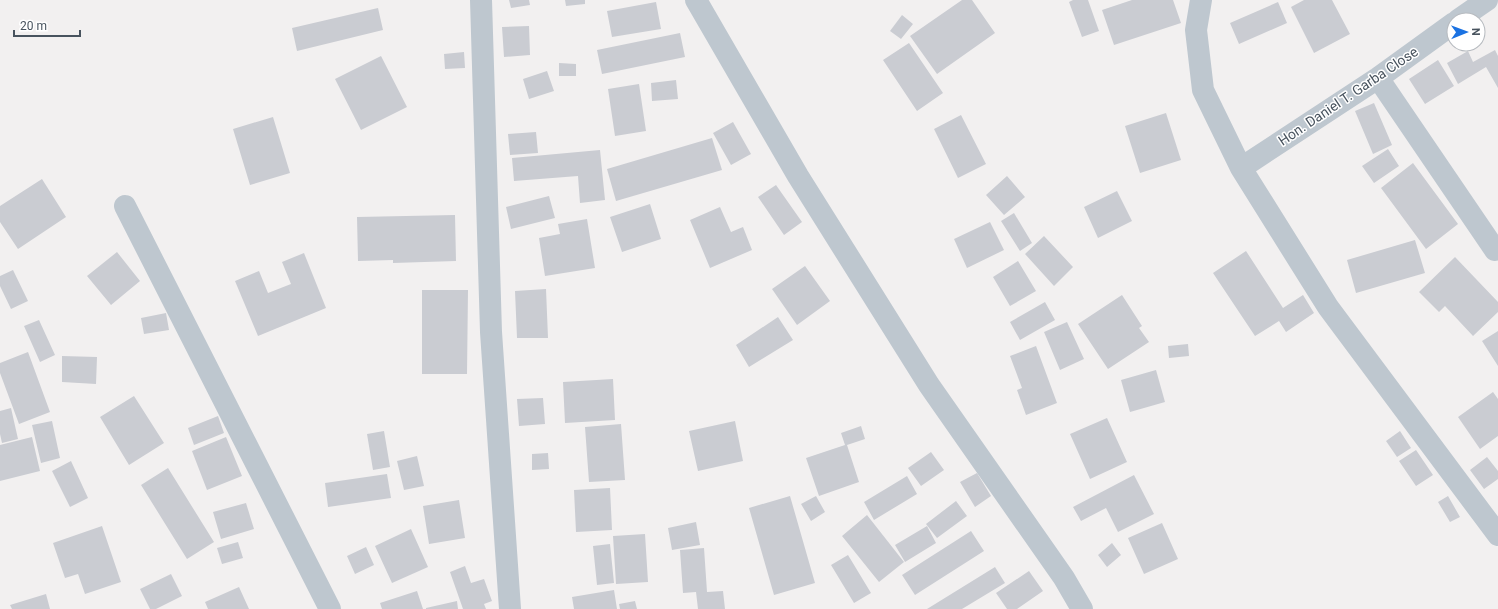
<svg xmlns="http://www.w3.org/2000/svg" width="1498" height="609" viewBox="0 0 1498 609" font-family="Roboto,sans-serif">
<style>
.building{fill:#caccd2}
.lines{fill:none;stroke-linecap:round;stroke-linejoin:round}
.minor{stroke:#bec7cf;stroke-width:22}
.labels{text-anchor:middle;stroke-width:3;stroke-linejoin:round;paint-order:stroke}
.street-label{font-size:14px;fill:#48535e;stroke:#fff}
</style>
<rect width="100%" height="100%" fill="#f2f0f0"/>
<path class="building" d="M509 0H529L530 5 511 8Z
M565 0H585V4L566 6Z
M962 0H972L995 33 937 74 910 36Z
M1073 0H1088L1099 31 1082 37 1069 2Z
M1132 0H1173L1181 23 1114 45 1102 10Z
M1304 0H1332L1350 34 1314 53 1291 7Z
M656 2 661 29 612 37 607 11Z
M1278 2 1287 23 1239 44 1230 23Z
M378 8 383 30 297 51 292 28Z
M902 15 913 24 901 39 890 31Z
M529 26 530 55 504 57 502 27Z
M680 33 685 57 602 74 597 50Z
M909 43 943 93 917 111 883 60Z
M1495 50 1498 56V88L1486 67 1458 84 1447 63 1468 51 1473 62Z
M464 52 465 68 445 69 444 54Z
M381 56 407 107 361 130 335 79Z
M1438 60 1454 86 1425 104 1409 79Z
M559 63 576 64V76H559Z
M547 71 554 91 529 99 523 79Z
M676 80 678 99 652 101 651 83Z
M639 84 646 131 615 136 608 89Z
M1374 103 1392 145 1373 154 1355 111Z
M1166 113 1181 160 1140 173 1125 126Z
M961 115 986 164 958 178 934 129Z
M273 117 290 173 250 185 233 129Z
M733 122 751 154 731 165 713 133Z
M536 132 538 153 510 155 508 134Z
M712 138 722 170 616 201 607 169Z
M1388 149 1399 166 1374 183 1362 166Z
M600 150 605 200 580 203 578 176 514 181 512 158Z
M1413 163 1458 224 1426 249 1381 188Z
M1007 176 1025 197 1004 215 986 195Z
M42 179 66 217 18 249 0 222V206Z
M776 185 802 222 784 235 758 197Z
M1117 191 1132 221 1098 238 1084 207Z
M549 196 555 218 511 229 506 207Z
M650 204 661 239 622 252 610 217Z
M720 207 731 232 743 227 752 250 710 268 690 220Z
M1014 213 1032 243 1020 251 1001 221Z
M455 215 456 261 393 263V260L358 261 357 217Z
M587 219 595 268 545 276 539 238 560 234 558 224Z
M990 222 1004 250 967 268 954 239Z
M1044 236 1073 267 1054 286 1025 254Z
M1415 240 1425 273 1356 293 1347 260Z
M1246 251 1283 308 1303 295 1314 313 1286 332 1279 321 1255 336 1213 273Z
M117 252 140 281 111 305 87 276Z
M304 253 326 308 258 336 235 281 259 271 268 293 291 284 282 262Z
M1455 257 1498 302V312L1473 336 1445 306 1439 312 1419 292Z
M1018 261 1036 291 1010 306 993 277Z
M805 266 830 301 797 325 772 289Z
M13 270 28 301 11 309 0 286V276Z
M546 289 548 338H517L515 291Z
M422 290H468L467 374H422Z
M1122 295 1142 326 1139 328 1149 342 1108 369 1078 324Z
M1045 302 1055 320 1020 340 1010 322Z
M166 313 169 330 144 334 141 318Z
M778 317 793 340 749 367 736 345Z
M39 320 55 355 40 362 24 326Z
M1067 322 1084 359 1060 370 1044 332Z
M1498 331V366L1482 341Z
M1188 344 1189 356 1169 358 1168 346Z
M1036 346 1057 403 1026 415 1017 390 1022 388 1010 356Z
M28 352 50 412 19 424 0 373V363Z
M62 356 97 357 96 384 62 382Z
M1156 370 1165 402 1130 412 1121 380Z
M613 379 615 420 565 423 563 382Z
M1493 392 1498 399V436L1480 449 1458 417Z
M134 396 164 443 129 465 100 417Z
M543 398 545 424 519 426 517 399Z
M11 408 18 439 2 443 0 434V411Z
M218 416 224 433 194 445 188 428Z
M1107 418 1127 462 1090 479 1070 434Z
M52 421 60 458 41 463 32 425Z
M735 421 743 461 698 471 689 431Z
M621 424 625 480 589 482 585 427Z
M861 426 865 439 847 445 859 482 819 496 806 458 845 445 841 433Z
M384 431 390 467 373 470 367 434Z
M1400 431 1411 448 1397 457 1386 441Z
M32 437 40 471 0 481V445Z
M226 437 242 476 207 490 192 451Z
M1416 450 1433 475 1416 486 1399 461Z
M931 452 944 470 921 486 908 468Z
M548 453 549 469 532 470V454Z
M417 456 424 486 404 490 397 461Z
M1487 457 1498 471V479L1484 489 1470 470Z
M71 461 88 498 70 507 52 471Z
M168 468 214 542 187 559 141 485Z
M977 473 991 496 975 507 960 482Z
M387 474 391 498 328 507 325 483Z
M1134 475 1154 514 1118 532 1106 508 1081 521 1073 507Z
M907 476 917 494 874 520 864 502Z
M610 488 612 530 576 532 574 490Z
M790 496 815 583 774 595 749 508Z
M816 496 825 512 811 521 801 504Z
M1448 496 1460 517 1450 522 1438 502Z
M459 500 465 538 429 544 423 506Z
M956 501 967 516 937 538 926 524Z
M246 503 254 529 221 539 213 512Z
M867 515 904 562 879 582 842 536Z
M696 522 700 545 672 550 668 528Z
M1162 523 1178 559 1144 574 1128 538Z
M102 526 121 582 85 594 78 574 65 578 53 543Z
M927 526 936 543 905 562 895 545Z
M411 529 428 567 392 583 375 546Z
M971 531 984 551 915 595 902 575Z
M645 534 648 582 616 584 613 536Z
M238 542 243 558 222 564 217 548Z
M1112 543 1121 555 1107 567 1098 555Z
M610 544 614 583 597 585 593 546Z
M366 547 374 565 355 574 347 556Z
M704 548 707 592 723 591 725 609H698L696 592 683 593 680 550Z
M848 555 871 593 854 603 831 565Z
M465 566 471 583 484 579 492 601 484 604 486 609H463L450 572Z
M995 567 1005 583 962 609H927Z
M1029 571 1043 591 1017 609H1007L996 593Z
M171 574 182 596 156 609H150L140 589Z
M239 587 249 609H208L205 602Z
M614 590 617 609H574L572 597Z
M417 591 423 609H382L380 603Z
M46 594 50 609H12L10 605Z
M457 601 458 609H426V608Z
M635 601 637 609H620L619 604Z"/>
<g class="lines">
<path class="minor" d="M481 0 491 332 510 609
M696 0 798 176 929 385 1064 578 1082 609
M1201 0 1196 30 1203 90 1241 168 1328 307 1498 535
M1458 20 1487 0
M1378 78 1495 250 1498 248
M1241 168 1378 78 1454 23
M125 206 330 609"/>
</g>
<g class="labels">
<g class="street-label">
<text transform="translate(1348 96) rotate(-34)" y="5">Hon. Daniel T. Garba Close</text>
</g>
</g>
<g transform="translate(1466 32) rotate(89)"><circle r="19" fill="#ffffff" stroke="#b6babf"/>
<path d="M0-3L7 15L0 10L-7 15Z" fill="#1a72e2"/>
<text y="-6" font-size="11" font-weight="bold" text-anchor="middle" fill="#48535e">N</text>
</g>
<path d="M14 30v6h66v-6" fill="none" stroke="#48535e" stroke-width="2"/>
<text x="20" y="30" font-size="12" fill="#48535e" stroke="#ffffff" stroke-width="3" paint-order="stroke">20 m</text>
</svg>
